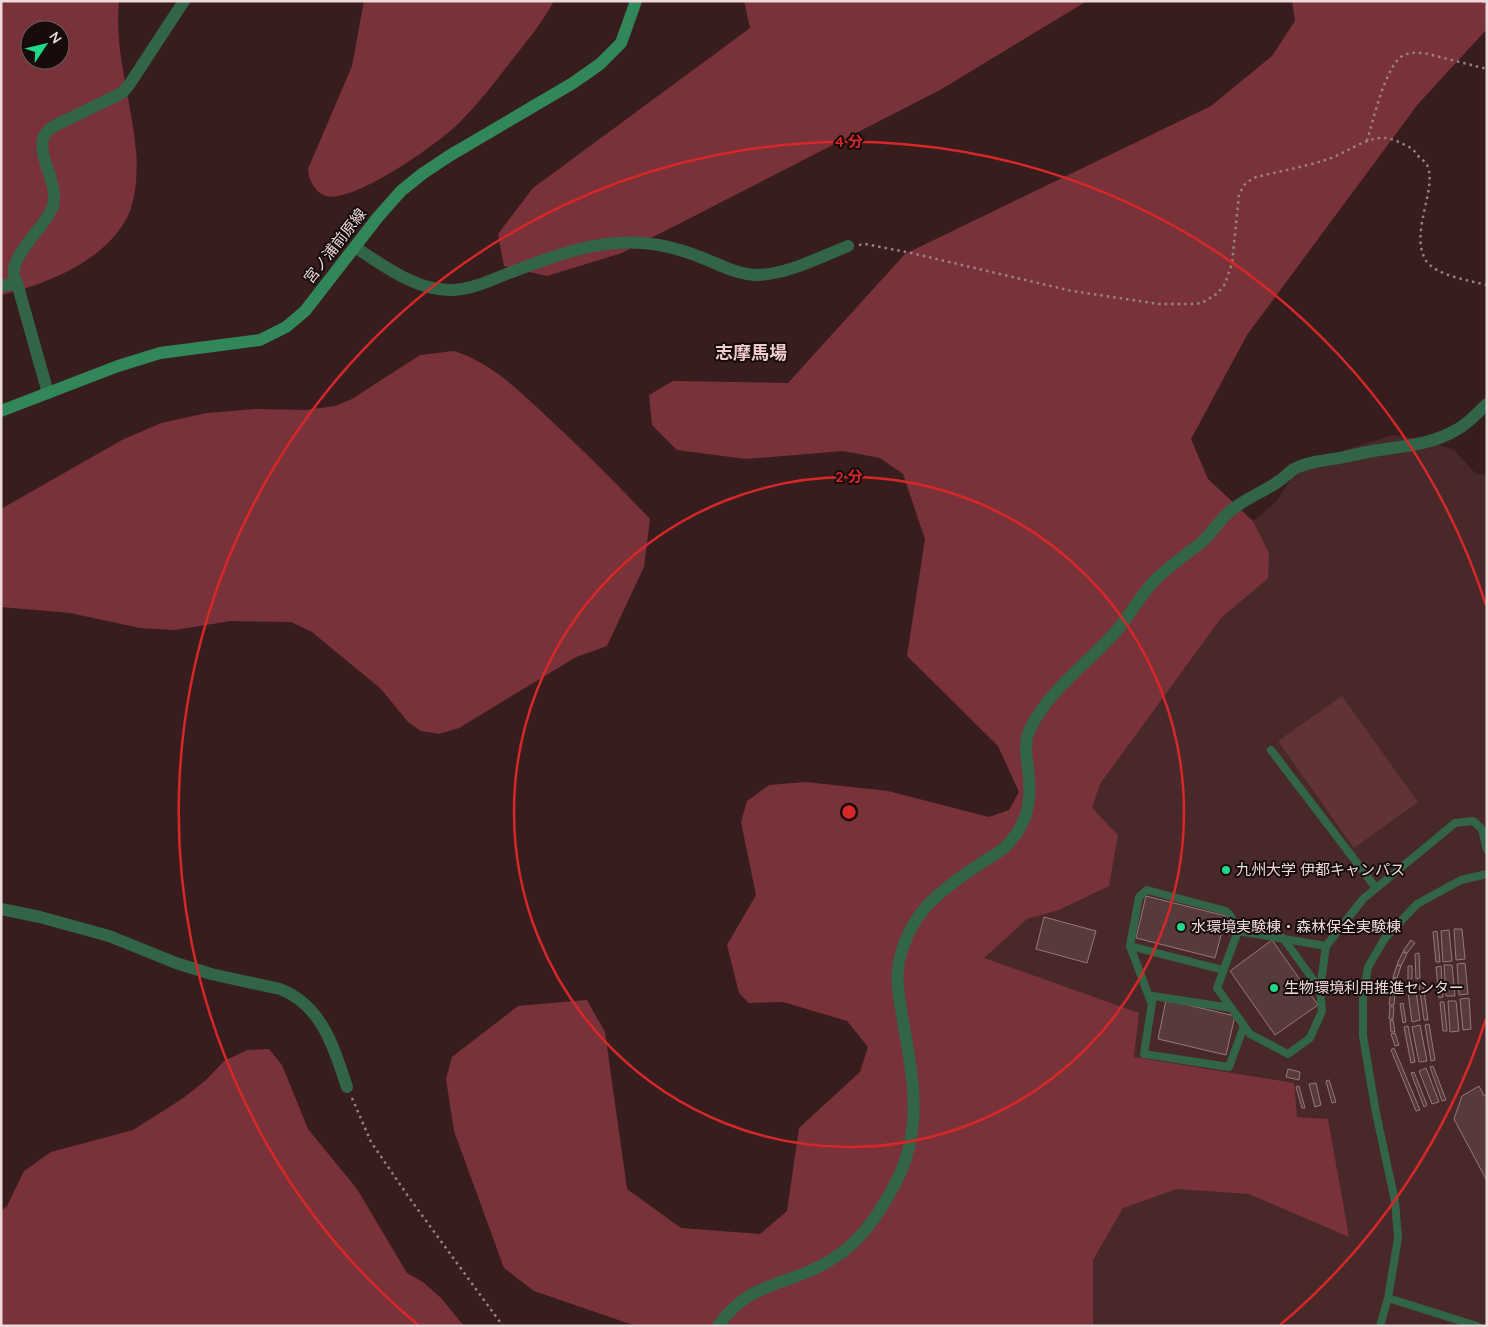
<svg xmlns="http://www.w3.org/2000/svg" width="1488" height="1327" viewBox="0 0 1488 1327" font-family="Quicksand,'Noto Sans JP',sans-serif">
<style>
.built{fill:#49282a}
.green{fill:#623335}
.forest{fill:#793239;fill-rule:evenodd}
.building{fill:#573a3b;stroke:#987778}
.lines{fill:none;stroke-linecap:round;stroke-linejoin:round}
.path{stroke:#988182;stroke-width:2.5;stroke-dasharray:2.5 4;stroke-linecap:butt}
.lane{stroke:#326448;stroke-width:8}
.street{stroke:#326448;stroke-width:12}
.secondary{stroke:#31875a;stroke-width:12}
.ring{fill:none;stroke:#d62828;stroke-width:2.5}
.poi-dot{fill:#1dd988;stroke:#170b0c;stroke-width:2}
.labels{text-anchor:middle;stroke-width:4;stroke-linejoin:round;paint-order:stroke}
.street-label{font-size:15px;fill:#eddada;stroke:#170b0c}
.poi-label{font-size:15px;fill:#eddada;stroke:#170b0c;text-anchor:start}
.quarter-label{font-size:18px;font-weight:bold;fill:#f1cccc;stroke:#170b0c}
.centre{fill:#d62828;stroke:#170b0c;stroke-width:2.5}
.ring-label{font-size:15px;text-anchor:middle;font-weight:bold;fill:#d62828;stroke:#170b0c;stroke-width:4;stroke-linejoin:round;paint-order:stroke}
</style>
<rect width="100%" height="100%" fill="#381d1f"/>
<path class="built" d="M1393 435 1422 439 1454 450 1476 474 1487 475V1326H708L748 1287 982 859 1251 523 1276 502 1294 474 1329 455Z"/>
<path class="green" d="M1342 696 1418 802 1354 848 1278 741Z"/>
<path class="forest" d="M1 1H119C114 53 132 101 136 151 138 171 136 201 127 218 103 262 47 284 1 295ZM30 30H60V60H30Z
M364 1H554C542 23 527 41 512 60 496 81 479 103 460 122 441 142 353 204 326 196 314 192 309 180 308 169L352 66Z
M744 1H1087L940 90 622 253 547 276 504 266 498 234 533 188 750 28Z
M1292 1H1487V29L1418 104 1247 335 1191 439 1208 479 1253 521 1269 553 1268 578 1221 618 1100 784 1092 808 1118 835 1109 886 1059 910 1027 919 984 958 1139 1013 1134 1057 1294 1083 1297 1117 1328 1119 1349 1237 1249 1194 1177 1189 1123 1208 1093 1260V1326H636L534 1291 504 1268 454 1131 446 1079 452 1057 518 1006 587 1000 605 1032 627 1189 681 1228 760 1234 787 1211 799 1128 860 1072 868 1047 847 1021 783 1002 749 1003 739 993 727 945 756 895 741 822 747 801 769 785 806 782 888 791 989 817 1009 810 1019 792 998 746 907 656 925 539 903 474 880 458 843 451 746 459 677 450 652 425 649 395 673 381 788 383 905 254 1211 106 1272 56 1295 21Z
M454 351C490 362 517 389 544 414 581 448 616 483 650 519L644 567 607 646 576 657 459 728 439 734 421 731 408 722 381 689 312 632 291 622 231 621 174 630 140 628 70 613 1 607V509L122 440 161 423 207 413 255 409 306 410 335 406 352 399 420 355Z
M269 1049 282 1065 308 1129 357 1189 407 1273 423 1282 441 1298 464 1326H1V1211L7 1206 24 1171 51 1152 133 1130 182 1099 206 1080 224 1061 247 1050Z"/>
<path class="building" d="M1146 896 1226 916 1215 958 1136 938Z
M1044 917 1096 931 1087 963 1036 949Z
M1454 929H1462L1465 959 1456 960Z
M1449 930 1452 961 1443 962 1441 931Z
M1437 931 1440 962H1436L1433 932Z
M1272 940 1318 1005 1275 1035 1230 971Z
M1411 940 1415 943 1407 953 1403 951Z
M1403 952 1407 954 1401 966 1397 964Z
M1419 953 1420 978 1416 979 1415 954Z
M1465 963 1468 994 1459 995 1457 964Z
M1397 965 1401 966 1397 978 1393 977Z
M1444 965H1452L1455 996H1446Z
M1408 966H1412V979L1408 980Z
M1441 966 1443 997 1439 998 1436 967Z
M1393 978 1397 979 1395 991H1391Z
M1423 983 1428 1020H1424L1419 984Z
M1415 984 1420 1020 1412 1022 1407 985Z
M1391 992 1395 993 1394 1005H1389Z
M1469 998 1471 1029 1463 1030 1460 999Z
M1166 1000 1235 1016 1226 1055 1158 1039Z
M1448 1001H1456L1459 1031 1450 1032Z
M1440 1002H1444L1447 1031H1443Z
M1403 1003 1406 1022 1403 1023 1400 1004Z
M1390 1006 1394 1007 1393 1019H1389Z
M1393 1020 1395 1032H1391L1390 1021Z
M1429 1024 1435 1060 1431 1061 1425 1025Z
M1420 1025 1427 1061 1419 1062 1412 1027Z
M1408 1026 1415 1062 1411 1063 1404 1027Z
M1395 1033 1399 1045 1395 1046 1391 1034Z
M1394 1048 1420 1110 1416 1111 1391 1050Z
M1433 1066 1446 1100 1442 1101 1430 1067Z
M1426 1068 1439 1102 1432 1104 1419 1071Z
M1288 1069 1300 1072 1299 1080 1286 1077Z
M1414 1072 1427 1105 1424 1107 1411 1073Z
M1329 1080 1336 1102 1332 1103 1326 1081Z
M1316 1083 1321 1105 1315 1107 1309 1084Z
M1299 1086 1305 1108H1302L1296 1087Z
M1479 1086 1484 1096 1487 1095V1181L1454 1119 1462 1096Z"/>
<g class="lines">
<path class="path" d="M1483 1 1487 8
M1367 141C1373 121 1386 63 1404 55 1410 52 1417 53 1424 53L1487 69
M859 245 865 244 911 253 1072 291 1159 304H1191L1202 303 1218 293 1225 284 1232 263 1239 195 1244 185 1253 178C1279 171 1306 167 1331 158 1347 152 1362 140 1380 138 1389 137 1397 141 1405 145 1412 148 1415 151 1419 157 1422 159 1425 162 1427 165 1438 187 1410 231 1425 259 1433 275 1471 281 1487 285
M352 1098 371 1142 408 1196 503 1326"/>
<path class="lane" d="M1271 750 1376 888
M1283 938 1320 989
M1130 946 1223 970
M1326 946 1238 931 1217 988 1250 1034 1288 1054 1310 1038 1322 1011 1320 989 1326 946 1363 899 1455 823 1473 821 1482 829 1487 850
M1151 1002 1130 946 1139 897 1147 890 1226 911 1230 915 1238 931
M1231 1008 1153 996 1144 1054 1229 1067 1244 1026
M1388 1298 1477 1326
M1380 1326 1388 1298 1398 1238 1395 1201 1376 1113 1363 1036V998L1368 967 1385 938 1417 904 1461 880 1487 874"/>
<path class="street" d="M355 247C382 265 417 291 451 290 471 290 491 280 509 273 544 260 580 245 618 243 645 241 675 247 700 257 719 264 737 275 758 275 788 274 820 257 848 246
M1 286 17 283
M48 393 17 283C1 261 47 227 53 206 60 183 34 154 45 134 47 131 51 128 54 126L122 93 129 85 184 1
M1 909 40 917 109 936 176 963 211 974 280 989C322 1005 334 1048 347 1087
M718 1326C751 1279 788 1287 831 1260 861 1242 879 1214 895 1184 924 1129 913 1079 903 1021 900 1001 895 982 899 962 909 914 938 892 977 866 985 860 996 855 1004 848 1029 824 1032 800 1028 768 1026 755 1024 741 1030 729 1050 688 1090 662 1118 629 1131 613 1141 595 1154 581 1169 566 1185 555 1201 543 1211 534 1218 522 1228 513 1243 499 1262 493 1279 481 1284 478 1289 472 1294 469 1307 462 1326 460 1340 458 1353 455 1366 452 1379 450 1405 446 1433 444 1456 430 1468 424 1477 413 1487 404"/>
<path class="secondary" d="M1 411 118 366 160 353 260 340 286 327 305 311 378 217 401 191 422 174 449 156 573 83 600 64 621 43 636 1"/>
</g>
<g class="ring">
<circle cx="849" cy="812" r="335"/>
<path d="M1486 1019A670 670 0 0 1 1280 1325M418 1325A670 670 0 1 1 1486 605"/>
</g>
<g class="poi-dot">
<circle cx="1226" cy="870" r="5"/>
<circle cx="1181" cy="927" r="5"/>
<circle cx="1274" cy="988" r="5"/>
</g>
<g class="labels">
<g class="street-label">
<text transform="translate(335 246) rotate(-52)" y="5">宮ノ浦前原線</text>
</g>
<g class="poi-label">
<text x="1236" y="875">九州大学 伊都キャンパス</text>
<text x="1191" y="932">水環境実験棟・森林保全実験棟</text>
<text x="1284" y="993">生物環境利用推進センター</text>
</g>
<g class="quarter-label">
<text x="751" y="359">志摩馬場</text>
</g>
</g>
<circle cx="849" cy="812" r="8" class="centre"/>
<g class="ring-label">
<text x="849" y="147">4 分</text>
<text x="849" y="482">2 分</text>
</g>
<rect width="1488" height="1327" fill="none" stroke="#eddada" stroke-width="5"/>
<g transform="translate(45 45) rotate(55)"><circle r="24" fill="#170b0c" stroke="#6d5e5e"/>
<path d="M0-4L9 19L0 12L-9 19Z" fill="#1dd988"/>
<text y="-8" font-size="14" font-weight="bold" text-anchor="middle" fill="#eddada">N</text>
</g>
</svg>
